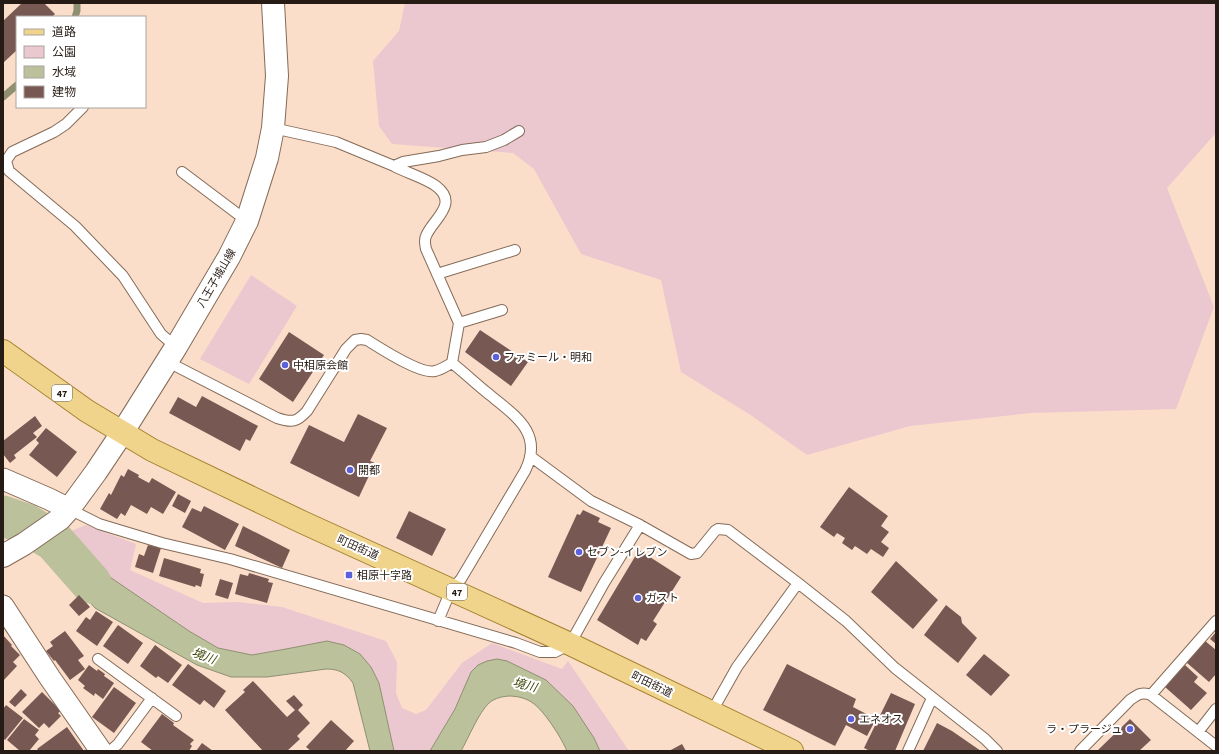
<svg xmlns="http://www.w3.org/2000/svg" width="1219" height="754" viewBox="0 0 1219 754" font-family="'Source Sans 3','Noto Sans JP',sans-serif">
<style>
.green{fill:#ebc7cf}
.water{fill:#bbc19a;stroke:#8f9072}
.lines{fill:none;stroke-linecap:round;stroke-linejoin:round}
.stream{stroke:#8f9072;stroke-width:7}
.river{stroke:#bbc19a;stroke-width:41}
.building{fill:#785853}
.lane-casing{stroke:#846b58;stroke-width:12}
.street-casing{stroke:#846b58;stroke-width:23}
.secondary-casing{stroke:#846b58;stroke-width:24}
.primary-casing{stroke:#a3812f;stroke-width:24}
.lane{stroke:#fff;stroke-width:10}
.street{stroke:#fff;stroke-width:21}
.secondary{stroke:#fff;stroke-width:22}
.primary{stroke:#f0d48b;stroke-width:22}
.poi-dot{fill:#5d60d8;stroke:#fff;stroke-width:1.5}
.labels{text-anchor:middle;stroke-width:4;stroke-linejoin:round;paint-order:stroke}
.shield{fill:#fff;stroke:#68605b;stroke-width:1}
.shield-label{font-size:10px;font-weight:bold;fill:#271c15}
.street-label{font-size:11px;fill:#271c15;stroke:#fff}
.poi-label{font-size:11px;fill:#271c15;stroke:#fff;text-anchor:start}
.water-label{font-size:12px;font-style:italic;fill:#3c4200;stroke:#fff}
</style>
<rect width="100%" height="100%" fill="#fbdec9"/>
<path class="green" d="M405 3H1216V133L1167 188 1214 307 1176 409 1031 413 910 426 807 455 749 414 681 372 661 280 581 254 534 169 513 153 392 144 379 126 373 61 399 31Z
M251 275 297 306 249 384 200 359Z
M86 525 136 544 130 570 203 603 238 602 282 607 386 641 397 662 396 693 402 708 416 714 426 710 462 663 492 643 562 669 568 661 629 751H600L594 738 573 706 546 680 507 661 471 672 455 709 430 751H394L379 683 286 649 252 655 218 648 189 631 101 571 71 531Z"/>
<path class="water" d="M3 506 39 510 20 531 3 526Z
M71 531 101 571 189 631 218 648 252 655 286 649 327 641 344 645 360 654 371 667 379 683 394 751H370L353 683C345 672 338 669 326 669L267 677H231L197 665 95 608 43 548Z
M497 659 507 661 546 680 573 706 594 738 600 751H567C562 740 557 732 550 722 539 707 531 697 511 696 503 696 495 698 489 703 479 712 468 739 461 751H430L455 709 471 672 478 665 487 661Z"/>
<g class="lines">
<path class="stream" d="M75 17 77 11V3
M3 97 17 85"/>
<path class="river" d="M3 516 26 524 54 541 91 583"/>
</g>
<path class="building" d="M22 3H44L55 14 52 17H17V50L3 63V21Z
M480 330 528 362 511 386 465 352Z
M289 332 324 355 293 402 259 379Z
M202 396 258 426 250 441 246 439 240 451 169 413 178 397 196 407Z
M358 414 387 428 370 461 375 463 359 497 290 463 309 425 344 442Z
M35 416 42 426 33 433 37 437 14 455 16 458 10 463 3 454V441Z
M46 428 77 452 57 477 29 455 39 443 36 440Z
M128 469 139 475 138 477 149 483 152 478 176 492 163 514 151 507 147 514 131 505 125 516 121 513 117 519 100 509 109 493 111 495 121 475 124 477Z
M849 487 888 516 881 526 889 532 881 542 889 548 883 557 871 549 867 554 855 546 852 550 842 543 845 538 837 533 834 537 820 527Z
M178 494 191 501 185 513 172 506Z
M204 506 239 524 225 550 182 527 192 508 201 512Z
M583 510 600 518 598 522 611 528 581 592 548 577 577 514 580 515Z
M409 511 446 529 432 556 396 538Z
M243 526 290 550 282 568 235 546Z
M148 545 161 548 153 573 135 567 139 554 144 556Z
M639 550 681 577 653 621 657 624 646 641 641 638 638 645 597 620Z
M164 558 201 569 200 573 204 574 201 587 196 585 195 587 159 576Z
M896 561 938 600 913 629 871 592Z
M249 573 269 579 268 582 273 583 267 603 235 594 240 574 248 576Z
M220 579 233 583 228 599 215 595Z
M79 595 90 607 79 616 69 605Z
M946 605 961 617 962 623 977 638 958 663 924 635Z
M96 611 113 622 97 646 76 631 86 617 90 620Z
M118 625 143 643 128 664 103 646Z
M65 631 84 656 78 660 85 669 70 680 55 660 54 661 46 651 53 646 50 642Z
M1216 632V644L1210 639Z
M3 635 12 645 11 646 20 655 13 662 17 666 3 681Z
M1204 640 1216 650 1215 657 1216 658V674L1209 682 1186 662Z
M155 645 182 665 168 683 158 676 156 678 140 666Z
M984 654 1010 675 991 696 966 675Z
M188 664 226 691 214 708 204 700 200 705 172 685Z
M787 664 856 699 853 707 876 719 867 736 846 725 835 746 763 710Z
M89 665 97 671 98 669 105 674 104 676 114 683 103 699 95 693 94 696 83 688 85 686 78 680Z
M1185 665 1198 677 1194 682 1207 693 1191 710 1165 687Z
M253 681 287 717 295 710 286 701 294 695 303 705 298 710 310 723 297 736 300 739 287 751H280L279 750 277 751H263L225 710 245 692 243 690Z
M114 687 136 703 114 733 92 717Z
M21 689 27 695 15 707 9 702Z
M42 692 61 711 58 713 61 716 49 728 44 723 39 728 22 712Z
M891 693 915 704 895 751H870L864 748Z
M6 705 23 718 5 740 3 738V709Z
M162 714 174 723 173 725 194 740 190 744 192 746 189 751H153L141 742Z
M24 719 39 730 35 735 39 739 29 751H20L7 740Z
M1130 719 1151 740 1139 751H1097Z
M331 720 354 741 345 751H311L306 747Z
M937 723 952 731 981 751H923Z
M67 727 84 751H39L37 749Z
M202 743 213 751H196Z
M682 744 686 751H669Z"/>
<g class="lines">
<defs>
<path id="lane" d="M83 107 66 124 54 132 12 152 6 161 9 171 75 226 123 276 161 334 176 347
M273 128 336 142 394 166 403 162 439 156 462 150 486 147 504 140 519 131
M182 172 247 221
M437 274 515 250
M459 323 502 310
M166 361 277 418C292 423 297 422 307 411L346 349 355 340 361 339 367 340C380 348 421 375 435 371 441 370 446 366 452 363L459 323 426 249C425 244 424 240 426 236 432 220 460 204 436 186 425 178 407 173 394 166
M530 456 591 501 640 525 691 554 697 553 715 531 718 529 728 530 798 583 846 621 895 668 985 739 997 751
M69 509 99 524 162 543 230 559 516 643 540 652H555L570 644 604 583 640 525
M438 621 451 590 461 579 525 471C544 433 515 416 490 395 477 385 465 373 452 363
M98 659 176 716
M1151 695 1216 746
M711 713 737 667 798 583
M1198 732 1216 709
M110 751 118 744 152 698
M908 751 932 698
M1080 751 1130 700C1137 695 1142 691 1151 695L1216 621"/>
<path id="street" d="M3 479 49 499 69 509
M3 606 50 678 101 751"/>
<path id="secondary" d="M3 556 24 544 60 519 69 509 96 472 122 433 176 347 229 257 247 221 267 158 273 128 277 76 273 3"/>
<path id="primary" d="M3 351 87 411 152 450 302 522 570 644 792 751"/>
</defs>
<use href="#lane" class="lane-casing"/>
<use href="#street" class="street-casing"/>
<use href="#secondary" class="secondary-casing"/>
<use href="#primary" class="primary-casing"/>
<use href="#lane" class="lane"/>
<use href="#street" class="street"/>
<use href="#secondary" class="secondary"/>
<use href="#primary" class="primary"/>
</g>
<g class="poi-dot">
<circle cx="496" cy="357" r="4"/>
<circle cx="285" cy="365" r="4"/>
<circle cx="350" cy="470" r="4"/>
<circle cx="579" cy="552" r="4"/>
<rect x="345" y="571" width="8" height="8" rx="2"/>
<circle cx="638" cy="598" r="4"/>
<circle cx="851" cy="719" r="4"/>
<circle cx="1130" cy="729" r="4"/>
</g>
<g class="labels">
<g class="shield">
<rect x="52" y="385" width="20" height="16" rx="3"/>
<rect x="447" y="584" width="20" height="16" rx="3"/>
</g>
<g class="shield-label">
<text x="62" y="397">47</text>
<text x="457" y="596">47</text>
</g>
<g class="street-label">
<text transform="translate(216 278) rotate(-60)" y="4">八王子城山線</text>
<text transform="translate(358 547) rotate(24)" y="4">町田街道</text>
<text transform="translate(652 684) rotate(26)" y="4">町田街道</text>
</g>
<g class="poi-label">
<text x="504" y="361">ファミール・明和</text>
<text x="293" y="369">中相原会館</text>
<text x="358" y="474">開都</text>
<text x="587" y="556">セブン-イレブン</text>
<text x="357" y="579">相原十字路</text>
<text x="646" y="602">ガスト</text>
<text x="859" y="723">エネオス</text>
<text x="1122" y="733" text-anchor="end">ラ・プラージュ</text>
</g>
<g class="water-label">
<text transform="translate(204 656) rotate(21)" y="4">境川</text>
<text transform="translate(525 685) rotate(15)" y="4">境川</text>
</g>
</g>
<rect width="1219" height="754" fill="none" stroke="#271c15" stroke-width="8"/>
<rect x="16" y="16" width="130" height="92" fill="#ffffff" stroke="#a9a4a1"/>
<rect x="24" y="29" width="20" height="6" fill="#f0d48b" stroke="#a9a4a1"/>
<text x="52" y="36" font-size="12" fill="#271c15">道路</text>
<rect x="24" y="46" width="20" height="12" fill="#ebc7cf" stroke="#a9a4a1"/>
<text x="52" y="56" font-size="12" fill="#271c15">公園</text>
<rect x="24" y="66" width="20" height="12" fill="#bbc19a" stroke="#a9a4a1"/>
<text x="52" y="76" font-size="12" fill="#271c15">水域</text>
<rect x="24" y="86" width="20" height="12" fill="#785853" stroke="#a9a4a1"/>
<text x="52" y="96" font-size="12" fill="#271c15">建物</text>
</svg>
